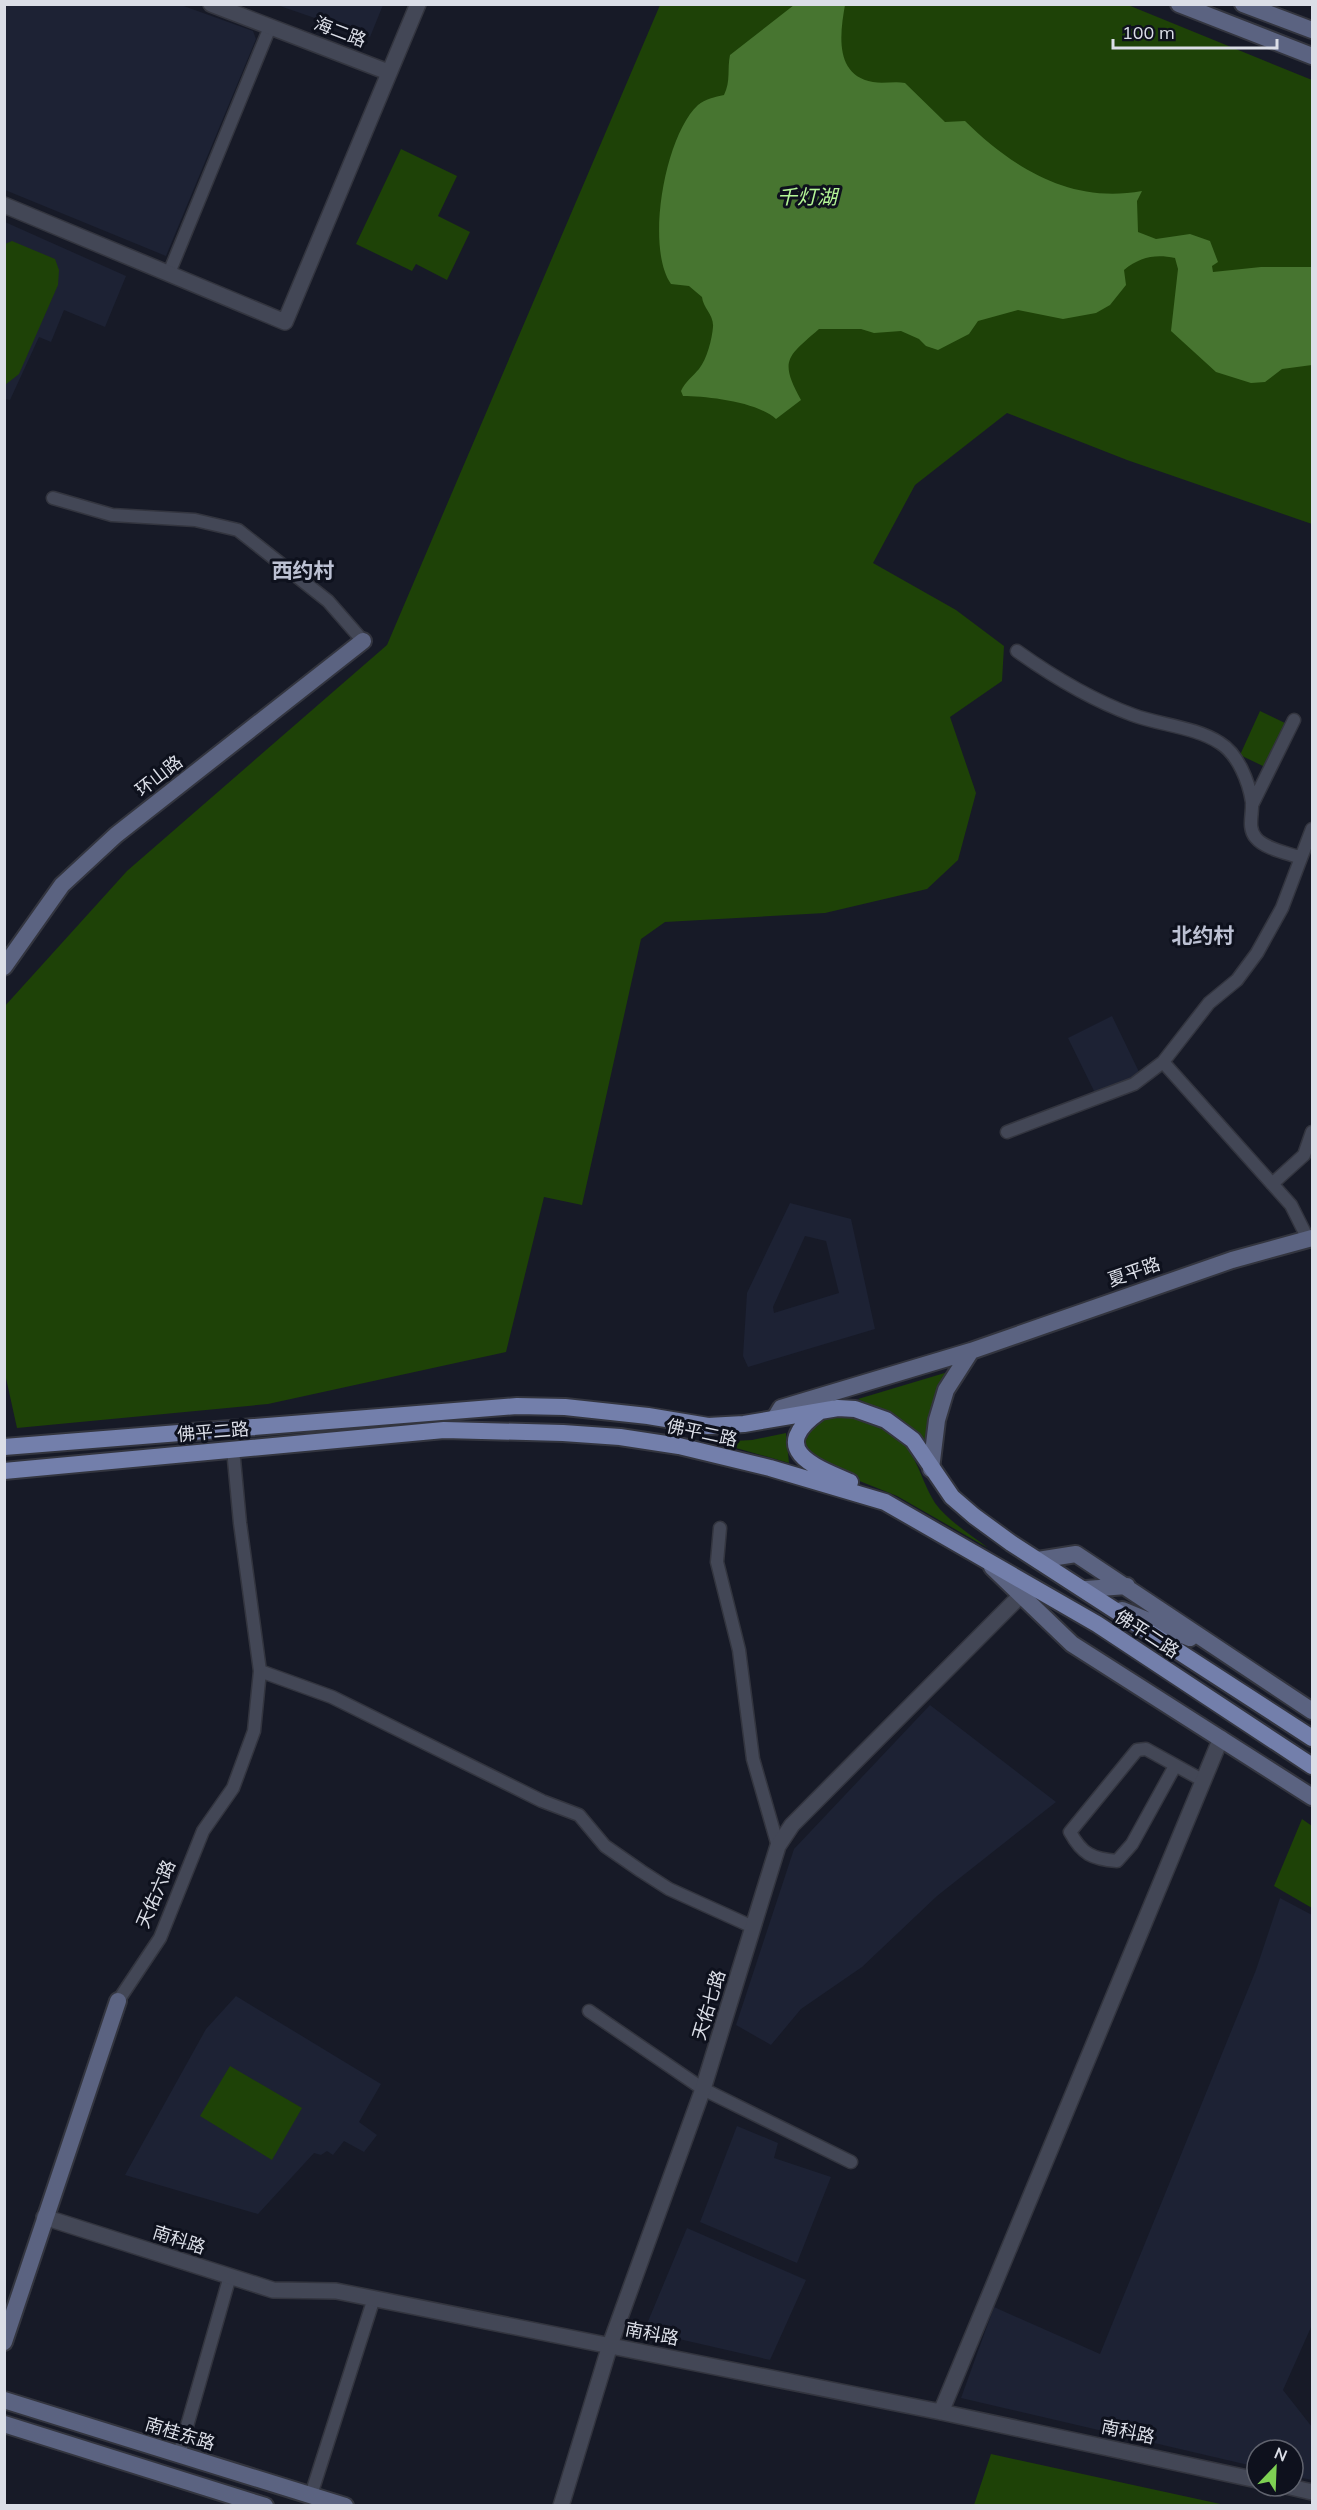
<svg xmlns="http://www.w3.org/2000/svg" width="1317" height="2510" viewBox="0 0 1317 2510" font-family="Mulish,'Noto Sans SC',sans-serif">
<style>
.built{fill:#1d2234;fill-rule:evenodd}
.green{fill:#1e4207}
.water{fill:#477530}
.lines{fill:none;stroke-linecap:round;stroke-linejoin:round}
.minor-casing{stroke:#33353f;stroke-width:15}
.tertiary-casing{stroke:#33353f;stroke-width:18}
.secondary-casing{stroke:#33353f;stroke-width:20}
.primary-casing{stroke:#33353f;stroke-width:20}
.minor{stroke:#434756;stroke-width:12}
.tertiary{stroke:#434756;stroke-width:15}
.secondary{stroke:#5b6381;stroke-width:16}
.primary{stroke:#737fab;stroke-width:16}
.labels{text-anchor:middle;stroke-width:6;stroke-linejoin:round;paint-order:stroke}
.street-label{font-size:18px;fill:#dbdee7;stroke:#0e111d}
.water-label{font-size:20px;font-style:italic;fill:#b5f797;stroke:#0e111d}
.quarter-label{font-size:21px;font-weight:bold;fill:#bcc1d3;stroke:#0e111d}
</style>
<rect width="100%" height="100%" fill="#171a27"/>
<path class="built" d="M4 5H181L253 31 256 39 166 256 5 190Z
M277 5H383L370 37Z
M5 222 126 276 105 327 64 310 51 342 39 337 10 400 5 399Z
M1112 1016 1141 1076 1097 1097 1068 1038Z
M790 1203 851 1219 875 1329 748 1367 743 1356 747 1293ZM805 1236 826 1241 839 1293 774 1313 773 1307Z
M930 1705 1056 1802 937 1896 862 1967 801 2009 771 2045 736 2025 794 1849Z
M1280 1898 1312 1915V2325L1283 2390 1312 2427V2480L1293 2476V2450H1257V2467L961 2398 994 2307 1100 2354 1256 1970Z
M236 1996 381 2084 359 2122 377 2135 364 2152 344 2141 333 2155 327 2151 321 2155 314 2153 258 2214 125 2175 206 2029Z
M737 2126 778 2143 774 2158 831 2177 797 2263 700 2222Z
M687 2228 806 2280 770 2360 644 2331Z"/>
<path class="green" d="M660 5H1128L1312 80V524L1127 460 1007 413 915 485 873 563 956 610 1004 646 1002 681 950 717 976 793 958 860 927 889 825 913 665 922 641 939 582 1205 544 1197 506 1352 268 1404 17 1428 4 1369V1007L127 871 387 645Z
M401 149 457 176 438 216 470 232 447 280 416 264 412 271 356 244Z
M12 241 55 259 59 270 58 285 19 374 5 385V244Z
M1260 711 1285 723 1265 767 1240 755Z
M948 1372 930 1448C905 1418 891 1415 858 1399Z
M832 1415C866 1416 895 1424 913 1457 921 1472 926 1489 935 1503 947 1520 971 1535 988 1548L897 1496 812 1462 803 1451 806 1427 818 1419Z
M786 1433 789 1463 715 1442 752 1440Z
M1302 1819 1312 1826V1908L1274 1886Z
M230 2066 302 2108 272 2160 200 2116Z
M991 2454 1225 2505H974Z"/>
<path class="water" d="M794 5H845C840 33 834 75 873 82 883 84 895 81 905 83L945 122 965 121C1014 169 1071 204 1142 191L1137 201 1138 232 1156 239 1190 234 1210 241 1218 262 1212 266 1213 272 1261 267H1312V365L1282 369 1265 382 1251 383 1216 372 1171 331 1178 269 1175 258C1155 254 1140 257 1124 270L1126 285 1110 305 1096 313 1063 319 1018 310 978 321 969 334 938 350 926 346 919 339 901 331 874 333 861 329H819C787 357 779 360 801 400L776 419C758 402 707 396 683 396L681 391C685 382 693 376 699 369 707 359 712 339 713 327 714 315 703 308 702 297L689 286 671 284C645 247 665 135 698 105 705 99 715 97 724 95 731 81 727 69 730 55Z"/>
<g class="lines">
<defs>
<path id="minor" d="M169 273 270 27
M53 498 112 515 195 520 238 530 328 601 363 641
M1017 651C1052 676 1092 700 1133 715 1160 725 1196 727 1220 743 1238 754 1249 782 1252 802 1253 814 1247 828 1256 838 1265 849 1288 853 1301 858
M1252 805 1294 720
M1163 1062 1291 1205 1308 1239
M1007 1132 1134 1084 1163 1062 1209 1003 1237 980 1257 953 1282 908 1312 829
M1272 1184 1304 1155 1312 1132
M720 1528 717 1562 739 1650 753 1759 778 1846
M260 1671 332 1697 542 1801 579 1815 605 1846 641 1871 669 1889 753 1927
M1175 1766 1132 1844 1117 1861C1092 1859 1082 1854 1070 1832L1137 1750 1146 1749 1204 1781
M118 2001 160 1938 203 1831 233 1788 254 1731 260 1671 240 1523 233 1449
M589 2011 703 2089 851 2162
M179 2454 230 2276
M311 2495 374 2298"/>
<path id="tertiary" d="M211 4 388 72
M4 205 285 322 418 4
M44 2217 273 2290 336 2291 941 2412 1257 2480
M941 2412 1221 1738
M1286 2486 1312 2492
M561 2506 610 2345 703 2089 778 1846 792 1825 1021 1595"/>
<path id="secondary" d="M1179 4 1312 56
M1243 4 1312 30
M4 967 62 885 116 835 363 641
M775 1418 781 1408 971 1351 1232 1260 1312 1238
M931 1469 937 1420 946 1390 971 1351
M1038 1560 1076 1554 1312 1711
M992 1567 1072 1644 1312 1797
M1086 1589 1127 1586
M1122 1610 1190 1638
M4 2342 118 2001
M4 2400 345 2506
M4 2424 265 2506"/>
<path id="primary" d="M819 1412C767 1449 814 1467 850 1482
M4 1447 517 1406 565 1407 648 1416 708 1426 744 1424 838 1408 855 1409 886 1420 913 1440 952 1497 974 1516 1011 1543 1312 1738
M4 1471 444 1430 563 1433 620 1437 679 1446 770 1468 885 1502 1097 1624 1312 1766"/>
</defs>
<use href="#minor" class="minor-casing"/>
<use href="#tertiary" class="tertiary-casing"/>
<use href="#secondary" class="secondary-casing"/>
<use href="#primary" class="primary-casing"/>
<use href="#minor" class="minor"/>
<use href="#tertiary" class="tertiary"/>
<use href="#secondary" class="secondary"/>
<use href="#primary" class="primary"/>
</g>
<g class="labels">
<g class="street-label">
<text transform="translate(340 32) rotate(21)" y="6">海二路</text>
<text transform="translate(159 776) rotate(-38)" y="6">环山路</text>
<text transform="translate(1134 1272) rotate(-19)" y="6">夏平路</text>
<text transform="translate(213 1432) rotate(-5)" y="6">佛平二路</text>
<text transform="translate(702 1433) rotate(12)" y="6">佛平二路</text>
<text transform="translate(1147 1634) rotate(33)" y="6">佛平二路</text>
<text transform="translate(156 1894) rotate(-67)" y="6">天佑六路</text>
<text transform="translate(709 2005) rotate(-73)" y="6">天佑七路</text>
<text transform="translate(179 2240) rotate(18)" y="6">南科路</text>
<text transform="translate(652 2334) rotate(11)" y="6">南科路</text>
<text transform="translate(1128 2432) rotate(12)" y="6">南科路</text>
<text transform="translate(180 2434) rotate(17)" y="6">南桂东路</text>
</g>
<g class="water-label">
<text x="807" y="204">千灯湖</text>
</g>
<g class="quarter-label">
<text x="303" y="578">西约村</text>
<text x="1203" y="943">北约村</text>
</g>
</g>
<rect width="1317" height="2510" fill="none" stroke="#dbdee7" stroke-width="12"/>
<g transform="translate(1275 2468) rotate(23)"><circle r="28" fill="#0e111d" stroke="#60636e" stroke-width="1.5"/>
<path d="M0-4.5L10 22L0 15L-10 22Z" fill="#7ed153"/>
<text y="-9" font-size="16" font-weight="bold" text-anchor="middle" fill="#dbdee7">N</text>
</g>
<path d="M1113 39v9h164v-9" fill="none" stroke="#dbdee7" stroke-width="3"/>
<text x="1122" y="39" font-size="18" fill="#dbdee7" stroke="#0e111d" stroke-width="4.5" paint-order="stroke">100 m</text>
</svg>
